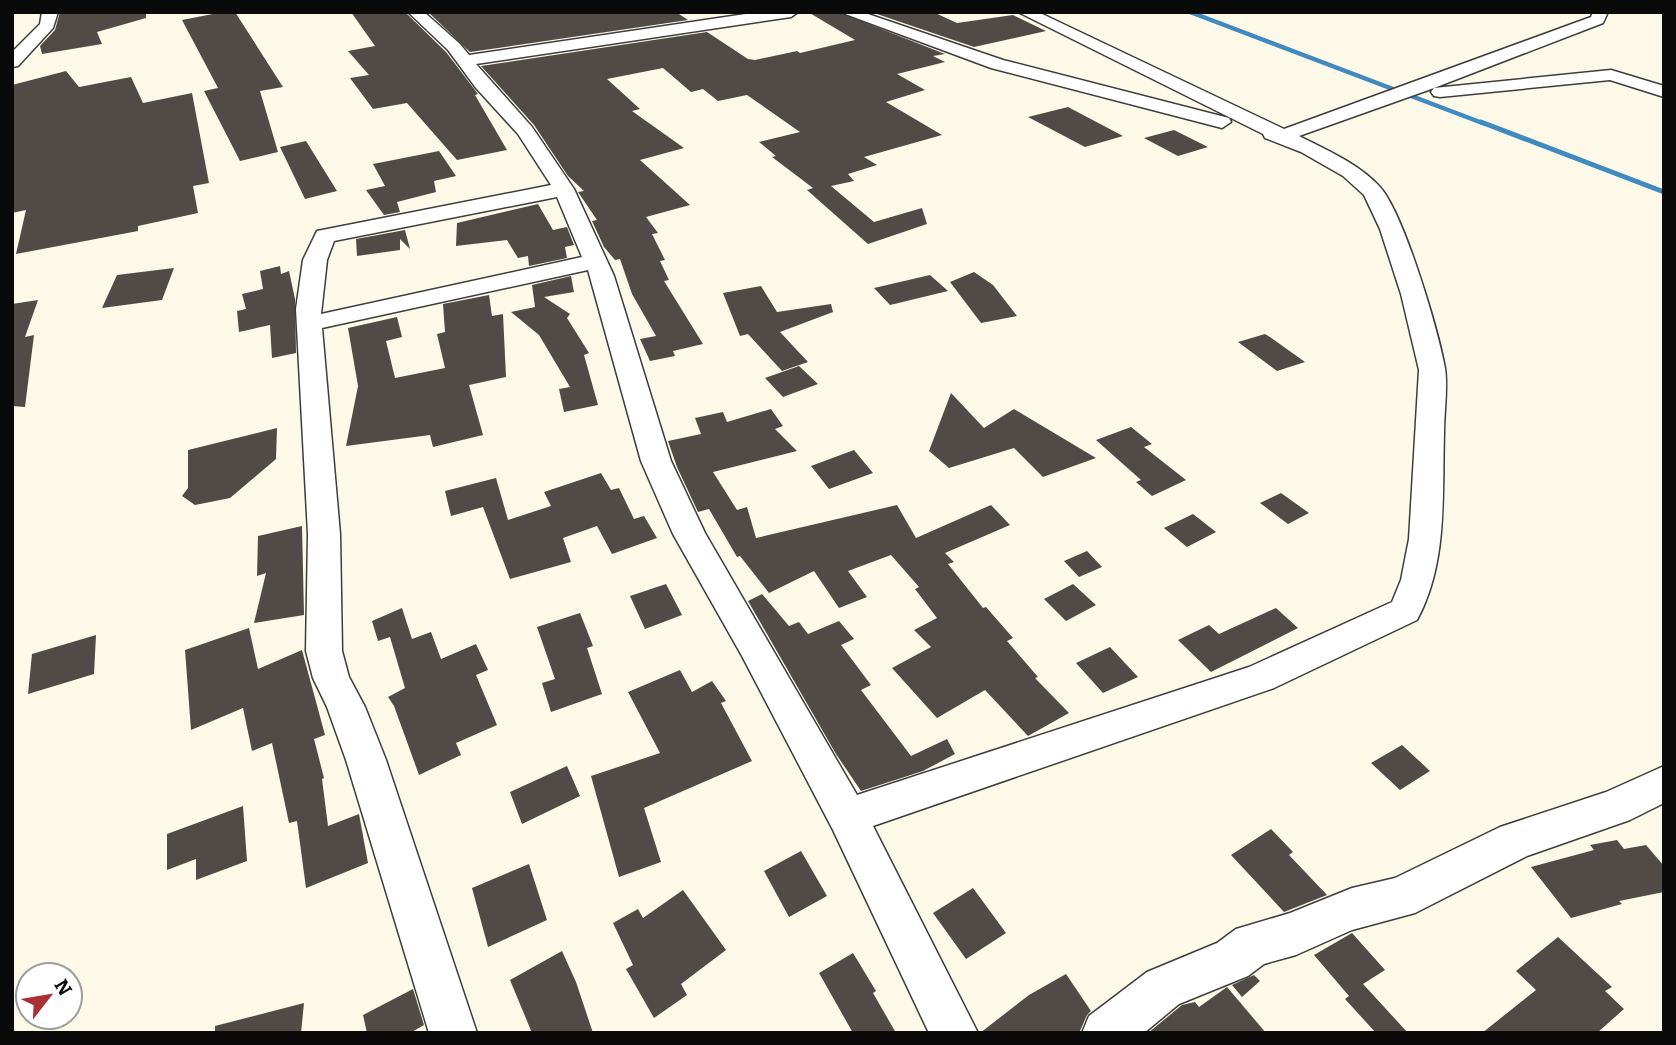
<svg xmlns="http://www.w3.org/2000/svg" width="1676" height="1045" viewBox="0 0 1676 1045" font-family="Bitter,serif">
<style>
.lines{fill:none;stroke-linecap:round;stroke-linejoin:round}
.stream-far1{stroke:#408abf;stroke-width:4.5}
.stream{stroke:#408abf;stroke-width:5}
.building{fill:#514b47}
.minor-casing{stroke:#3d3d3d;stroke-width:3}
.minor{fill:#fff;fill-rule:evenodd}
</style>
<rect width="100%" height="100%" fill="#fdf9e8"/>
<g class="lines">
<path class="stream-far1" d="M1190 12 1485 124"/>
<path class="stream" d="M1481 122 1664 192"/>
</g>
<path class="building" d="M60 12H146V18L97 32 102 44 42 54 40 46 55 30Z
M223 12H235L283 87 260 91 278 152 240 161 204 91 218 88 182 20Z
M351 12H405L446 52 478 94 475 95 507 150 457 160 407 103 373 109 350 78 369 75 348 51 375 46Z
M428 12H676L688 20 470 52Z
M808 12H838L945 54 933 56 945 62 897 74 925 90 886 102 942 135 864 157 877 165 848 174 854 181 831 186 874 222 922 208 927 224 868 244 807 190 813 188 772 157 776 156 759 142 800 132 747 95 718 101 703 89 691 92 663 68 607 79 640 109 632 111 684 148 640 160 690 205 646 217 658 233 652 234 665 260 660 261 669 280 664 281 703 344 673 351 675 356 650 361 640 339 656 336 632 294 620 259 615 260 604 247 592 221 597 220 578 192 584 191 568 176 534 125 481 66 707 32 748 59 755 60 797 51 800 53 855 40Z
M871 12H933L957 23 1013 15 1046 31 974 47Z
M66 71 79 87 131 77 143 103 192 93 209 183 193 186 198 213 138 226V231L16 254 26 210 12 213V85Z
M1068 107 1123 136 1085 147 1028 117Z
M1174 130 1208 147 1178 156 1144 138Z
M306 141 337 191 305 199 280 147Z
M439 151 456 176 434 181 436 192 397 202 400 212 384 215 366 190 385 186 373 164Z
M538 204 553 230 567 227 574 245 565 247 567 258 529 266 528 256 518 258 507 240 456 246 457 223Z
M405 230 410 249 400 239V250L357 256 356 239Z
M280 266 281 274 289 271 295 299 296 353 272 358 270 325 239 332 237 311 246 309 242 294 263 289 260 271Z
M174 268 162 300 102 308 117 275Z
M974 272 993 285 1017 316 981 323 950 282Z
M930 275 948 291 890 305 874 288Z
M571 276 574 292 544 297 570 314 567 318 589 353 584 355 598 405 564 412 559 389 570 387 539 335 511 312 535 307 532 285Z
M761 286 777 312 831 304 833 312 780 332 808 362 782 371 748 334 740 336 723 293Z
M489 295 492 316 503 314 506 377 469 385 483 435 433 447 430 435 346 446 358 386 348 328 397 317 402 337 386 341 395 378 445 368 437 334 445 332 443 304Z
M38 300 25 337 34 335 25 407 12 406V304Z
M1265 334 1270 337 1305 362 1277 371 1238 342Z
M799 366 818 384 783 397 765 378Z
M951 393 984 428 1014 409 1096 458 1043 477 1014 448 949 468 929 451Z
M771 409 783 426 775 429 797 451 713 472 737 510 747 507 756 538 897 505 916 538 991 505 1010 525 945 553 954 562 948 564 983 608 986 607 1013 638 1007 641 1038 677 1035 678 1069 713 1028 736 985 690 937 718 892 668 931 647 914 630 937 618 915 589 919 587 891 555 848 571 867 597 839 608 814 571 769 593 740 556 737 557 709 509 698 512 677 467 668 441 701 434 695 418 723 412 727 422Z
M1131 427 1152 444 1144 447 1186 480 1152 496 1136 482 1141 480 1096 440Z
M277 428 276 459 230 498 195 505 182 496 188 488V450Z
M854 450 873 473 829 489 811 466Z
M601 473 611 490 619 488 634 519 644 516 657 538 612 554 597 526 563 538 571 562 510 579 483 507 451 516 445 491 496 478 508 520 551 506 544 492Z
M1281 493 1309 513 1288 524 1260 503Z
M1193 514 1216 532 1187 547 1164 528Z
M302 526 304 615 254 623 266 573 257 576 258 536Z
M1087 551 1102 567 1079 577 1064 561Z
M666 584 682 615 645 629 630 596Z
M1073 584 1096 605 1066 621 1044 599Z
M762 594 789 626 799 622 808 634 839 621 854 639 841 645 871 685 861 690 911 756 947 739 955 754 923 771 861 791 836 754 748 601Z
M402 608 412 639 431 632 441 659 476 644 488 670 476 675 497 725 456 743 461 755 419 775 394 706 388 697 405 688 390 637 378 641 372 621Z
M1276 608 1298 628 1211 672 1178 640 1209 625 1219 634Z
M580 613 593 646 587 648 602 694 551 712 542 683 555 679 537 627Z
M249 628 258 669 302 650 325 735 314 739 324 778 322 779 328 826 359 814 368 863 306 888 297 821 289 823 272 743 252 751 243 708 191 730 185 650Z
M96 635 94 674 28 694 32 654Z
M1110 647 1138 677 1103 693 1076 663Z
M680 670 692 692 712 681 726 701 721 703 752 761 644 808 661 862 619 877 591 776 660 753 628 692Z
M1402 745 1430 771 1400 790 1371 763Z
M567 766 580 796 522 824 510 792Z
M243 806 247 861 196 880V859L167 870V834Z
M1271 829 1293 852 1289 855 1327 895 1284 912 1231 855Z
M1617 840 1624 849 1646 845 1664 866V892L1619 901 1622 904 1571 918 1531 867 1594 850 1590 845Z
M801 851 827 896 789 917 764 871Z
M529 864 547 920 488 947 472 888Z
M973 888 1006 933 966 959 933 913Z
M683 890 726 950 681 984 687 995 654 1018 626 969 633 965 613 923 638 909 643 918Z
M1352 933 1385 970 1363 984 1408 1033H1376L1345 999 1349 996 1314 955Z
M1558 937 1612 987 1605 991 1624 1009 1597 1033H1482L1536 990 1516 971Z
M562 951 576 982 593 1033H532L510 980Z
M853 953 876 991 873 993 896 1033H853L819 973Z
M1066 974 1091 1011 1087 1015 1080 1031 980 1033 1029 995Z
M1254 975 1260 981 1242 997 1232 985Z
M1227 987 1266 1033H1148L1182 1005 1195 1002 1199 1007Z
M413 989 424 1025 410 1033H367L363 1015Z
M304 1003 301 1033H215V1026Z"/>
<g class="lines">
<defs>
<path id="minor" d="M42 12H58L53 28 18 66 12 67V52L40 24Z
M408 12H424L460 44 469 55 759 12H798L791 17 476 64 532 127 574 189 614 276 671 461 705 533 857 795 1249 667 1392 602 1401 580 1409 539 1419 370 1401 294 1380 229 1364 195 1343 176 1301 152 1265 138 1263 134 1018 12H1038L1284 129 1591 17 1593 12H1608L1603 23 1434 88 1611 70 1664 86V97L1610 80 1440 97 1434 96 1431 92 1434 88 1299 136C1327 150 1359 164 1380 187 1404 214 1438 330 1445 368 1448 388 1444 412 1444 432 1442 495 1448 563 1417 620L1274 688 873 826 978 1033H929L833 830 742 656 673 534 641 461 588 270 322 328 340 534 342 651 349 677 365 707 386 760 477 1033H429L346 760 327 707 313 678 306 651 308 534 296 309 303 260 317 231 551 185 518 134 476 88 448 50ZM557 197 582 257 321 314 327 260 334 241Z
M840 12H862L1003 60 1229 118 1231 122 1222 128 991 68Z
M1664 766V803L1630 820 1527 856 1415 913 1352 930 1296 955 1264 964 1248 976 1179 1004 1144 1033H1082L1089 1016 1147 972 1217 943 1236 929 1290 913 1352 888 1395 878 1500 827 1606 792Z"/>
</defs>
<use href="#minor" class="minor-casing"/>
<use href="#minor" class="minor"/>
</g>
<rect width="1676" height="1045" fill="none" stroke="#0a0a0a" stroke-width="28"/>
<g transform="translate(49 996) rotate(59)"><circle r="33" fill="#ffffff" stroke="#9d9d9d" stroke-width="2"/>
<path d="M0-5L12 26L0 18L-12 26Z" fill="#ab3034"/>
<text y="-10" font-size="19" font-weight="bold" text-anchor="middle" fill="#0a0a0a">N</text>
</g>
</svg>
